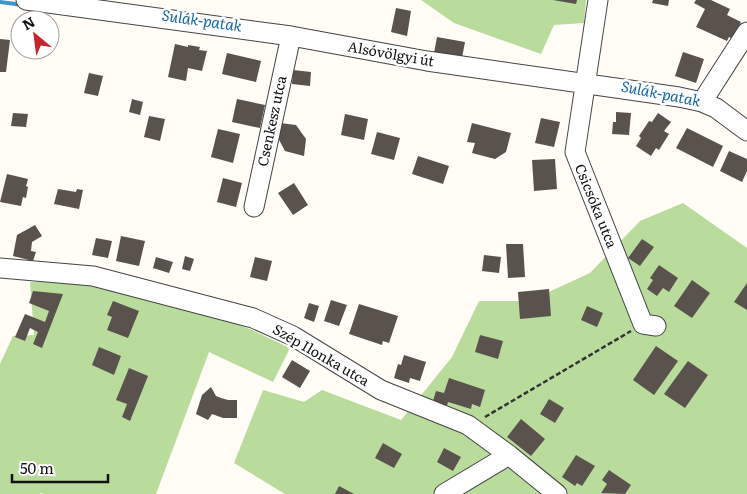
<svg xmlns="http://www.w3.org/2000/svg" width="747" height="494" viewBox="0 0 747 494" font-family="Literata,serif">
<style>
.forest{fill:#b9dc9c}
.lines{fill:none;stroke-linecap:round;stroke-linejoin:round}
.stream{stroke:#3f96cf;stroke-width:4}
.building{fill:#5a524d}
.minor-casing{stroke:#444;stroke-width:21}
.path{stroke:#333;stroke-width:2.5;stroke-dasharray:5 2.5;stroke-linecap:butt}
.minor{stroke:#fff;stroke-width:19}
.labels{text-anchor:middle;stroke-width:5;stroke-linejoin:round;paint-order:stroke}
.street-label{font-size:14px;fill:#111;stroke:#fff}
.water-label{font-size:15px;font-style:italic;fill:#1768a6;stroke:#fff}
</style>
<rect width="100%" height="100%" fill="#fffdf5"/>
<path class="forest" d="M421 0H586L584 23 554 25 541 54 454 23Z
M683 203 747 248V494H285L234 463 263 390 304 402 322 390 401 420 452 357 479 301H529L590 273 640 221Z
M30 282H94L205 313 250 329 290 348 273 382 209 352 156 494H44L40 493V494H0V364L13 336 34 335Z"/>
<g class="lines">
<path class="stream" d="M0 2 23 5"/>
</g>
<path class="building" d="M553 0H577L576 4Z
M653 0H669L668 6 652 3Z
M696 0H711L730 9 727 15 741 22 733 39 729 37 727 41 696 27 705 9 694 3Z
M396 8 411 11 407 36 391 32Z
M437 37 465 42 462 58 434 53Z
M0 39 10 40 6 72H0Z
M175 44 188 47V45L200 47 199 50 207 51 202 71 188 68 186 81 168 77Z
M683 52 704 59 696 83 675 76Z
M227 53 261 61 256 82 222 74Z
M293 70 311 72 310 86 292 84Z
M89 73 103 76 98 96 84 93Z
M132 99 143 102 140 115 129 112Z
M237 99 265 105 260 128 232 122Z
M616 112 631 113 629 135 612 134 613 122H616Z
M13 113 28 114 26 127 11 126Z
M658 113 671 122 664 131 669 134 659 150 656 148 651 156 636 146 641 138 639 136 649 121 652 122Z
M345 114 368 119 364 140 341 135Z
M149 116 165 119 160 141 144 137Z
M541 118 560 122 554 147 535 143Z
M280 123 296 125 306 139 304 156 285 151 277 136Z
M472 123 511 133 506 152 495 159 472 153 475 143 467 142Z
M687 128 723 146 713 167 676 148Z
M218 129 240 134 233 163 211 157Z
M377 132 400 138 394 160 371 154Z
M729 151 747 159V171L742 182 720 171Z
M418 156 449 166 443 184 412 174Z
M555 159 557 189 534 191 532 160Z
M7 174 28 179 26 186 28 187 26 198 23 197 21 206 0 202Z
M223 178 242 183 236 207 217 202Z
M294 183 308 205 293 215 278 193Z
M58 189 76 192 77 189 83 190 79 209 54 204Z
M35 225 42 236 32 242 31 251 36 252 33 261 13 256 17 235Z
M121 236 145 241 139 266 116 261Z
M96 238 112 241 108 258 92 255Z
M642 239 654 247 640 266 628 258Z
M506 244H523L525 277 508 278Z
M484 255 501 257 499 273 482 271Z
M185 256 194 259 190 271 182 269Z
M156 257 173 262 169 273 153 268Z
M255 257 272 261 267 281 250 277Z
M659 265 678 278 669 292 663 288 657 296 647 289 653 280 650 278Z
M692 280 710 293 692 318 674 306Z
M747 283V310L734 302Z
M549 289 551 316 520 319 518 292Z
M33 291 63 294 42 348 33 344 38 332 30 328 25 341 15 337 25 314 45 322 49 311 29 303Z
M331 300 347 305 339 326 324 321Z
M113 301 139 311 128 338 107 330 112 317 107 315Z
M309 303 319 306 314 322 304 318Z
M359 304 398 316 389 343 383 341 382 345 349 334Z
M587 306 603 313 597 327 581 320Z
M480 335 503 341 498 359 475 352Z
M656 346 678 361 654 395 633 380Z
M99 347 121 356 114 375 92 365Z
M404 355 426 362 420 381 410 378 409 383 394 378 398 364 401 365Z
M292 360 310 371 300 388 282 377Z
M688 361 708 375 685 408 664 394Z
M129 368 148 376 130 421 122 417 127 404 116 400Z
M449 378 485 390 480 407 472 404 471 409 448 402 446 409 432 404 436 391 444 393Z
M211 387 216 396 221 398 228 400H237V418H223L212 414 208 420 196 414 202 395Z
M549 399 564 408 555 423 540 414Z
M521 419 545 439 531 456 507 437Z
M383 443 402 454 394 468 375 458Z
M444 448 461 457 453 471 437 462Z
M576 455 595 466 582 486 577 483 575 486 562 477Z
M609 470 631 485 625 494 601 493 607 484 602 480Z
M339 486 354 494H335Z"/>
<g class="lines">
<defs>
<path id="minor" d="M26 0 291 36 427 61 679 97 702 102 716 108 747 131
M598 0 575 152 643 324 656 326
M702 102 747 32
M254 207 291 36
M0 268 93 276 253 318 293 336 381 390 468 425 509 455 557 494
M444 494 509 455"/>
</defs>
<use href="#minor" class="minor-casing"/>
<path class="path" d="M485 417 631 331"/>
<use href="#minor" class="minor"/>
</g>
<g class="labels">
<g class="street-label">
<text transform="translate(391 54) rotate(10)" y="5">Alsóvölgyi út</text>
<text transform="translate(272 121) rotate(-78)" y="5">Csenkesz utca</text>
<text transform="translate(596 206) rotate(68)" y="5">Csicsóka utca</text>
<text transform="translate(321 355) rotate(30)" y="5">Szép Ilonka utca</text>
</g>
<g class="water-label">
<text transform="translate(202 21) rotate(8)" y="5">Sulák-patak</text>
<text transform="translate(661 94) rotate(11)" y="5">Sulák-patak</text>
</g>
</g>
<g transform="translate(35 35) rotate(331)"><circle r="24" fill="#ffffff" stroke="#a0a0a0"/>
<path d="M0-4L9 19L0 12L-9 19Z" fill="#c4262e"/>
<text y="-8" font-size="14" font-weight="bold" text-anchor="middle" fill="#111111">N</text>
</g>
<path d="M12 474v8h96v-8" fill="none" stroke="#111111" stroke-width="2.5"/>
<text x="20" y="474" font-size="15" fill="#111111" stroke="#ffffff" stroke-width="4" paint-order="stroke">50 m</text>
</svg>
